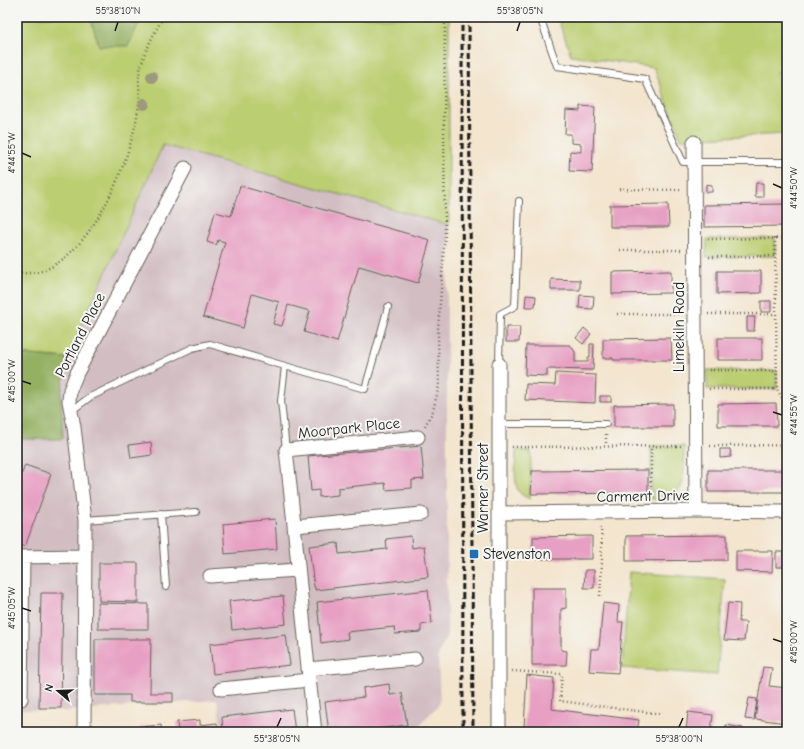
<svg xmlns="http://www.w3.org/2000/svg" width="804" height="749" viewBox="0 0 804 749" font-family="'Comic Neue',sans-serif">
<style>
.industrial{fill:#d2bec2}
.green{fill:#bbce71;stroke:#6c7546}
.forest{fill:#94b163;stroke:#586640}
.building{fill:#e7a0c3}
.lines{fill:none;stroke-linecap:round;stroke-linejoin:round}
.lane-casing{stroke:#67625a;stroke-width:8}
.street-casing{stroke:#67625a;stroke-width:15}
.path{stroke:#67625a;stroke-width:2.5;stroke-dasharray:1 3;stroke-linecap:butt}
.lane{stroke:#fff;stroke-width:6}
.street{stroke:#fff;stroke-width:13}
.rail{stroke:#1c1c1c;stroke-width:3;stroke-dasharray:6 3;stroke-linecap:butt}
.tree{fill:#9c997d}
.ticks{fill:none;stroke:#1c1c1c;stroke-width:1.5}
.poi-dot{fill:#1f6fb2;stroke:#f6f6f2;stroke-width:1.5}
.labels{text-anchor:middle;stroke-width:4;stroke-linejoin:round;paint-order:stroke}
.street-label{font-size:15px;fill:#1c1c1c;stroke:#f6f6f2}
.poi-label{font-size:15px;fill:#1c1c1c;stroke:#f6f6f2;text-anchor:start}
.neatline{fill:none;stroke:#1c1c1c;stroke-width:1.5}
.ticks-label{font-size:10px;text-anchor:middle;fill:#1c1c1c}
</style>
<rect width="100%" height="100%" fill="#f6f6f2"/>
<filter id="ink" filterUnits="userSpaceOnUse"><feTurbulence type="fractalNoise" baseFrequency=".025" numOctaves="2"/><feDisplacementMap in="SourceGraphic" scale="8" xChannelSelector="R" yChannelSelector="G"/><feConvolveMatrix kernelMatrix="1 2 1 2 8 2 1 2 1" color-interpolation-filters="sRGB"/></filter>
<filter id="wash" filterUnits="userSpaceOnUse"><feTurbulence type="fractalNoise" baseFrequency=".012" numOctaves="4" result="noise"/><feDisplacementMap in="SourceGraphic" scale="16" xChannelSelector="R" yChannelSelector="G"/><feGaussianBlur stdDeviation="0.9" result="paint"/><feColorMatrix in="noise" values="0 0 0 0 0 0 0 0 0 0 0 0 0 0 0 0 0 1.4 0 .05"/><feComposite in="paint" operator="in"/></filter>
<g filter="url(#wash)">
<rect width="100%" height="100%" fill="#f3e5ce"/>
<path class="industrial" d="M163 145 449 225 447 286V635L438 655 440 703 413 732H222L217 700 66 711 17 710V439H63L61 395 67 358Z"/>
<path class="green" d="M17 17H449V225L163 145 67 358 17 354Z
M557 17H787V72H777L787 119V134L681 139 654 68 571 55Z
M775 238V256L706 257 707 239Z
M707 370 777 371V389H707Z
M651 446H684C684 475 690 501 651 499Z
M516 450 531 451 530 499C527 497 522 496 519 492 513 484 516 461 516 450Z
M629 572 725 579 717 675 622 668Z"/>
<path class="forest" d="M90 17H142L128 46H99Z
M17 354 67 358 61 395 63 439H17Z"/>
<g id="blocks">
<path class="building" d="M580 106 595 107 592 172 569 171 570 151 581 152V144L571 143V134H565L566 110 580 111Z
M756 183H763V197H755Z
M706 184 712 185V192H706Z
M240 186 430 240 418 283 359 266 337 342 304 332 310 311 288 305 282 326 273 324 279 302 252 294 243 328 203 317 225 242 218 240 216 245 207 242 215 212 231 216Z
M668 204 669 227H610V205Z
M787 204V226L704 227V205Z
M671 271V293L612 294V272Z
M717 271H761V293L717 294Z
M551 279 580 280V290H551Z
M526 295 536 296 535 307H525Z
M580 295 594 296 593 309 579 308Z
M761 301H771V312H761Z
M747 317H755L754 331H747Z
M506 327H520L519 342H506Z
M584 328 591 334 583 344 576 338Z
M671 338 672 360H613V358H603V339Z
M718 338H762V360H718Z
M590 344H594L593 370 547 369V376L525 375 526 345H570L575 352V362H588V357H590Z
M556 373 596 375 595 403 525 400 526 384 555 385Z
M600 396H611V402H600Z
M776 403 777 426H718V404Z
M673 404V427H614V405Z
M151 442 152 455 131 458 129 445Z
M421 446 424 479 412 480V488L386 490 385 483 338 488V495L319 497V490L311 491 308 456Z
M720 449H730L731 457 720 458Z
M25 465 51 474 25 547 17 544V487Z
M648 470V493L531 494 532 471Z
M708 470H787V492H708Z
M275 519 277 549 225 554 223 524Z
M727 535V560L626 561V536Z
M411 536 412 548 424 546 428 577 315 590V587H314L309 546 338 543 339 554 387 549 386 539Z
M592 536V559H533V537Z
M736 551H773L772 572 736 571Z
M776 552H784L783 567H776Z
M99 563H138V602L99 601Z
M585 570H594V588H584Z
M532 588H566V608L561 609V650L567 651 566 665H532Z
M428 590 432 623 421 625V632L395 634 394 627 347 632 348 639 321 643 317 602Z
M41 593H63L61 708H39Z
M283 596 286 624 232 630 229 601Z
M98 603 148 604V629H98Z
M603 603 619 605 618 622H623L618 673 589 671 591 649H599Z
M728 603 740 604 739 622H746L744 641 724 640Z
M286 635 290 665 213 674 210 644Z
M95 639H151L150 693H173V702H130V695H95Z
M763 667 772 668 769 686 787 688V723L755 719Z
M527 675 554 678 552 709 639 720 637 732H528L524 727Z
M389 684 390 695 402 693 407 725 353 732H329L325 702 364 697 363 688Z
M749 698 757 699 754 720 745 719Z
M292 709 295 732H223L222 717Z
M688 712 713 715 711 732H686Z
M200 720V725L217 723 218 732H178L177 722Z
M161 725 162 732H140V727Z
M726 725 743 728 742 732H725Z"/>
</g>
</g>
<g filter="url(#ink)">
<use href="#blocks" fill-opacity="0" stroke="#67625a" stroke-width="1"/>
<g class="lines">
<defs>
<path id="lane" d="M540 17 557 66 645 79 683 162H787
M499 364 500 314 515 306 519 201
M71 411 90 397 192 348 210 344 285 366
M499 424H606
M286 450 281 401 285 366 365 389 388 307
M161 514 166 587
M85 520 196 512"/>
<path id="street" d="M694 142 696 511
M499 364V732
M500 513 696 511 787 512
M295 526 421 514
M17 557 84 556
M210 576 298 570
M308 669 415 659
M221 689 309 680
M21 699 23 558
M84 732 85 520 74 427 69 401 70 390 77 373 185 168
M315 732C304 638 297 544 286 450L418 437"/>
</defs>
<use href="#lane" class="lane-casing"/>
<use href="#street" class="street-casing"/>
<path class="path" d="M619 189 680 190
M775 238 777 389 786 405V445
M708 239 787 238
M620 250H681
M709 257 775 256
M17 274C26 273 39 273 47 269 97 246 133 155 139 103 141 93 137 81 140 70 144 51 154 34 163 17
M617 314H681
M708 314H776
M709 370 777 371
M709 389H777
M425 426 433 411 439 386 438 330 445 234 444 127 445 17
M606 434V446
M710 446 787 445
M512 447 681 446
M651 498V446
M600 596 602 562 601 525
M512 671 562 674 560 701 661 714"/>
<use href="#lane" class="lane"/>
<use href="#street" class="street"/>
<path class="rail" d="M462 17 463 732
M469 17 473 732"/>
</g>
<g class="tree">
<circle cx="152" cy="77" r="6"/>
<circle cx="144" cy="104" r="6"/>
</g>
</g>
<path class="ticks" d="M115 31 118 22M517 31 520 22M22 153 31 157M773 184 782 188M22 381 31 384M773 412 782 415M22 608 31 611M773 639 782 642M277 727 281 718M679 727 683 718"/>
<rect class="poi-dot" x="469" y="549" width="10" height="10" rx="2"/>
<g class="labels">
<g class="street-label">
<text transform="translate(679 327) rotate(-90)" y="5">Limekiln Road</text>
<text transform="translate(80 335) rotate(-63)" y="5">Portland Place</text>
<text transform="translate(349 428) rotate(-6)" y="5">Moorpark Place</text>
<text transform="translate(483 488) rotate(-90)" y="5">Warner Street</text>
<text transform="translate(643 496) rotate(-1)" y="5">Carment Drive</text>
</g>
<g class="poi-label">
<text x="483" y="559">Stevenston</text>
</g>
</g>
<rect width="804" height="749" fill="none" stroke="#f6f6f2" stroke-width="44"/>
<g transform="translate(58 691) rotate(289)" stroke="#f6f6f2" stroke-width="3" paint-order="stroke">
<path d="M0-3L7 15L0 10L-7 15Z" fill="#1c1c1c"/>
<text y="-6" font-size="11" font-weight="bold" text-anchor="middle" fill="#1c1c1c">N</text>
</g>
<rect x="22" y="22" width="760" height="705" class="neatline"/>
<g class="ticks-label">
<text x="118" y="14">55°38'10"N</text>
<text x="520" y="14">55°38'05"N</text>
<text transform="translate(11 153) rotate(-90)" y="4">4°44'55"W</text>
<text transform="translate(793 188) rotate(-90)" y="4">4°44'50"W</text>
<text transform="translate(11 381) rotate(-90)" y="4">4°45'00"W</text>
<text transform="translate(793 415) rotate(-90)" y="4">4°44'55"W</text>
<text transform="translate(11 608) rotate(-90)" y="4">4°45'05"W</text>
<text transform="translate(793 642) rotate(-90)" y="4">4°45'00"W</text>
<text x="277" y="742">55°38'05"N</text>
<text x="679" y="742">55°38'00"N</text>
</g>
</svg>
